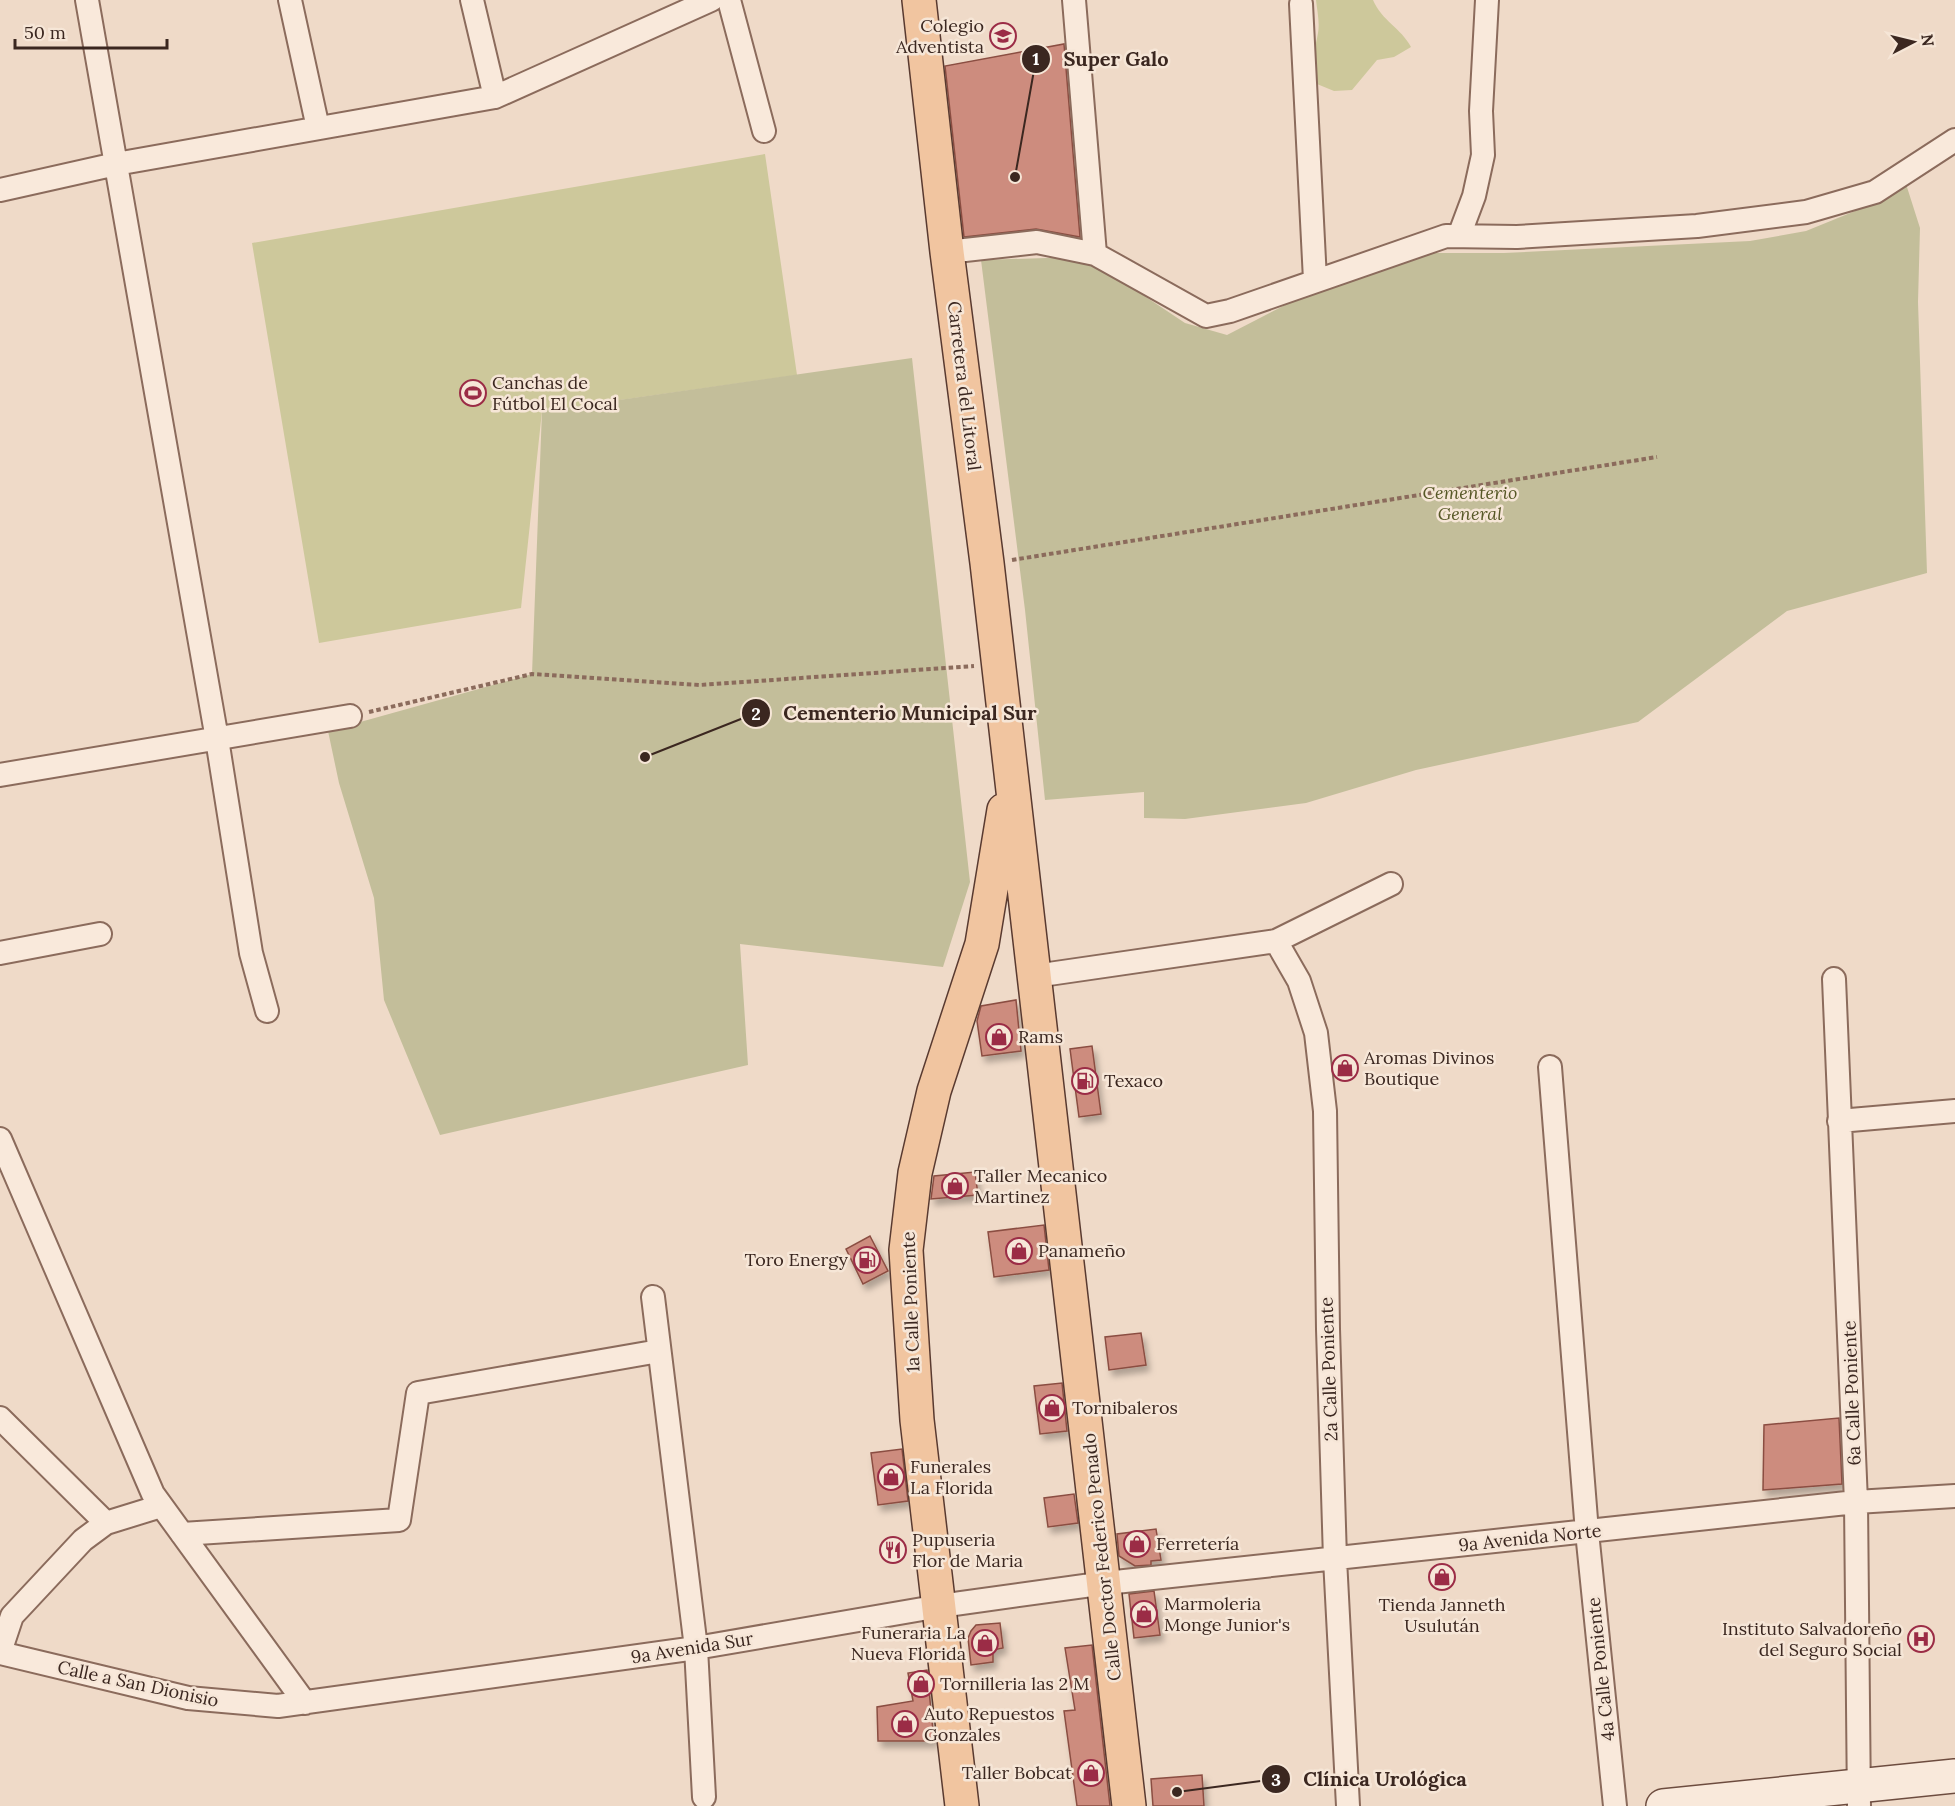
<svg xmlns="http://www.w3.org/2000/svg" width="1955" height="1806" viewBox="0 0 1955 1806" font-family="Lora,serif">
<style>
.green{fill:#cdc89b}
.cemetery{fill:#c3be9a}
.building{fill:#cd8c7e;stroke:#8b4e42;stroke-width:1.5;filter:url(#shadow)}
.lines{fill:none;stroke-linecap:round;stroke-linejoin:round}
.street-casing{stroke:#8b6b5c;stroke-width:26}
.secondary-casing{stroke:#6d4c3f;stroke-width:36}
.primary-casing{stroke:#593a30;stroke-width:36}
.path{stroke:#8b6b5c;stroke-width:4;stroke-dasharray:4.5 3;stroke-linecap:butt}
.street{stroke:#f9e9db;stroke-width:22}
.secondary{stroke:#f9e9db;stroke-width:33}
.primary{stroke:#f1c5a0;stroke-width:33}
.labels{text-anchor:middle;stroke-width:5;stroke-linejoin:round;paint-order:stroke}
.poi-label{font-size:18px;fill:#3b2720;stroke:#f6e6d7;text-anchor:start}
.street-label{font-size:18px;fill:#3b2720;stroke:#f6e6d7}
.park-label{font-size:18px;font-style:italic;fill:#575827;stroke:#f6e6d7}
.leader{fill:none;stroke:#3b2720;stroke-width:2}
.callout-dot{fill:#3b2720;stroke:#f6e6d7;stroke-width:2}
.mark-label{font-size:18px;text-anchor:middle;font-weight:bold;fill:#fff}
.callout-label{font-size:20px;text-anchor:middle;font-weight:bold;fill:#3b2720;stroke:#f6e6d7;stroke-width:5;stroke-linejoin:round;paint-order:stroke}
</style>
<defs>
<filter id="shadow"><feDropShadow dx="3.5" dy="6" stdDeviation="3" flood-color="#0004"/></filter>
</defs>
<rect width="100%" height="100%" fill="#efdac8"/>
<path class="green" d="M1316 0H1373C1382 21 1401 28 1411 47L1394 57 1377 60 1352 90 1334 91 1317 84C1308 58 1314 57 1318 33 1320 23 1317 10 1316 0Z
M765 154 797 375 542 411 521 608 319 643 252 243Z"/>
<path class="cemetery" d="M1906 184 1920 228 1918 302 1927 573 1787 611 1638 722 1416 770 1306 803 1185 819 1144 818V792L1045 800 1025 610 981 260 1077 257 1143 295 1185 323 1227 335 1287 304 1431 253H1504L1750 241 1806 231 1865 207Z
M912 358 970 882 943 967 740 944 748 1065 440 1135 384 1000 374 898 339 783 328 731 532 674 542 411Z"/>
<path class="building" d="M1064 44 1080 237 1036 229 964 237 945 66Z
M1016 1000 1021 1051 982 1056 977 1021 981 1006Z
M1092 1046 1101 1114 1079 1117 1070 1049Z
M975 1172 978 1195 931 1199 934 1176Z
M1044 1225 1049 1270 994 1277 988 1232Z
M870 1236 888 1271 863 1284 846 1249Z
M1141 1333 1146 1365 1109 1370 1105 1337Z
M1062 1383 1067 1431 1040 1434 1034 1386Z
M1839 1418 1842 1484 1763 1490 1764 1425Z
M902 1449 908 1501 878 1505 871 1453Z
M1074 1494 1078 1523 1048 1527 1044 1498Z
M1156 1529 1161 1560 1151 1561V1565L1135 1566 1119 1556 1117 1534Z
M1154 1591 1160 1635 1134 1638 1129 1594Z
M1000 1623 1003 1648 993 1650V1662L971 1665 968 1638 971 1631 976 1625Z
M1092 1645 1110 1806H1077L1064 1711 1075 1710 1065 1648Z
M927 1670 934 1741H878L877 1707 913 1701 908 1673Z
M1202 1775 1204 1806H1153L1151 1779Z"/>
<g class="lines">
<defs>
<path id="street" d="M87 0 217 739 251 953 267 1011
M290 0 318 128
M472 0 495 97
M729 0 764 131
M1074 0 1095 254
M1301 4 1315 280
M0 190 116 164 495 97 711 0
M1459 236 1474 196 1483 155 1481 111 1487 0
M947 252 1037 242 1095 254 1206 316 1230 311 1446 236 1517 237 1697 226 1806 212 1875 192 1955 140
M0 775 350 716
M1276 941 1299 981 1316 1033 1325 1111 1328 1329 1335 1559 1348 1806
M0 953 100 934
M1035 976 1276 941 1391 884
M1834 979 1856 1502 1859 1806
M1550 1067 1587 1532 1615 1806
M1839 1121 1955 1111
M0 1139 153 1494 305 1703
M653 1297 696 1648 704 1797
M0 1418 106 1523
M182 1534 399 1520 418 1393 659 1351
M0 1652 12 1616 83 1540 106 1523 161 1506
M0 1653 188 1698 278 1706 696 1648 940 1606 1106 1583 1856 1502 1955 1496"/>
<path id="secondary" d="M1663 1806 1955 1776"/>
<path id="primary" d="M919 0 947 252 987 563 1129 1806
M962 1806 917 1420 906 1250 915 1173 934 1091 982 944 1004 810"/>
</defs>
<use href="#street" class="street-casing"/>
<use href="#secondary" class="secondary-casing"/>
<use href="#primary" class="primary-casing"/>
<path class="path" d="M1012 560 1657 457
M369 712 532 674 700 685 974 666"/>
<use href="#street" class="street"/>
<use href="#secondary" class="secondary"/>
<use href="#primary" class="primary"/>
</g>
<defs>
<symbol id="school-ring" viewBox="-11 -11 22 22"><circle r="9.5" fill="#f6e6d7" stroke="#9b2c46" stroke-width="1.5"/><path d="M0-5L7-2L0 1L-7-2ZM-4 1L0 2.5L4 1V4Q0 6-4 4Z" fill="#9b2c46"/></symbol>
<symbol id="stadium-ring" viewBox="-11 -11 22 22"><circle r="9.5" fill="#f6e6d7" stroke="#9b2c46" stroke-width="1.5"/><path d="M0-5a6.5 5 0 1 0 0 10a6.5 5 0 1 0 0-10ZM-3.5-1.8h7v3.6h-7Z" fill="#9b2c46"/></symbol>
<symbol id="shop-ring" viewBox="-11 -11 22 22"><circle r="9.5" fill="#f6e6d7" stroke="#9b2c46" stroke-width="1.5"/><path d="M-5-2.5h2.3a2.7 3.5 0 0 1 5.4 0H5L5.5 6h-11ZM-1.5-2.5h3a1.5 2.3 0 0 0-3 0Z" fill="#9b2c46"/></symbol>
<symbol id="fuel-ring" viewBox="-11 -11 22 22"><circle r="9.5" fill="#f6e6d7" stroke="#9b2c46" stroke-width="1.5"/><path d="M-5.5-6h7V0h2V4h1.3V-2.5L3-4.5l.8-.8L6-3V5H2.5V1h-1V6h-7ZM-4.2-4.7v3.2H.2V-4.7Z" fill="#9b2c46"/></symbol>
<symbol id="restaurant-ring" viewBox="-11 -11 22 22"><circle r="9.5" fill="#f6e6d7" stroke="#9b2c46" stroke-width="1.5"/><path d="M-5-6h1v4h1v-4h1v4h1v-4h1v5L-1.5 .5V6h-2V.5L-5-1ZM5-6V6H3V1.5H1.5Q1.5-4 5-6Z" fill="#9b2c46"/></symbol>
<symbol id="hospital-ring" viewBox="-11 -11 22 22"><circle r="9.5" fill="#f6e6d7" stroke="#9b2c46" stroke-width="1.5"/><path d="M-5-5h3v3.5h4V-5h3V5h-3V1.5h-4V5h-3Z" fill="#9b2c46"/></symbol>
</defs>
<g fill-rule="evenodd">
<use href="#school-ring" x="988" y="21" width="30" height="30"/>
<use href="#stadium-ring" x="458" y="378" width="30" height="30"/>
<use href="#shop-ring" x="984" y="1022" width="30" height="30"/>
<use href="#shop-ring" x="1330" y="1053" width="30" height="30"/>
<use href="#fuel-ring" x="1070" y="1066" width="30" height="30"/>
<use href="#shop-ring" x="940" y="1171" width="30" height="30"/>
<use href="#shop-ring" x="1004" y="1236" width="30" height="30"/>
<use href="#fuel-ring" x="852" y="1245" width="30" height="30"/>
<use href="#shop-ring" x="1037" y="1393" width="30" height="30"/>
<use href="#shop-ring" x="876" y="1462" width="30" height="30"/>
<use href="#shop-ring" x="1122" y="1529" width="30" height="30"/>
<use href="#restaurant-ring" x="878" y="1535" width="30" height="30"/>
<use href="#shop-ring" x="1427" y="1562" width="30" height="30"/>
<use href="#shop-ring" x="1129" y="1599" width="30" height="30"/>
<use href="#hospital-ring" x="1906" y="1624" width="30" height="30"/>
<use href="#shop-ring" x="970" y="1628" width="30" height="30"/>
<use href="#shop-ring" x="906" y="1669" width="30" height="30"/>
<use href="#shop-ring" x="890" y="1709" width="30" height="30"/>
<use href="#shop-ring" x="1076" y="1758" width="30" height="30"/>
</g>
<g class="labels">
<g class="poi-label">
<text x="984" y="32" text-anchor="end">Colegio<tspan x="984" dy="21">Adventista</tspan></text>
<text x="492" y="389">Canchas de<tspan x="492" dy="21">Fútbol El Cocal</tspan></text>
<text x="1018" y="1043">Rams</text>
<text x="1364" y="1064">Aromas Divinos<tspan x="1364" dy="21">Boutique</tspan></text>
<text x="1104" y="1087">Texaco</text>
<text x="974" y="1182">Taller Mecanico<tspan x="974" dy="21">Martinez</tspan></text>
<text x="1038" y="1257">Panameño</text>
<text x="848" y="1266" text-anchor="end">Toro Energy</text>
<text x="1072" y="1414">Tornibaleros</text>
<text x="910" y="1473">Funerales<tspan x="910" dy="21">La Florida</tspan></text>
<text x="912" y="1546">Pupuseria<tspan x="912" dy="21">Flor de Maria</tspan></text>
<text x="1156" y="1550">Ferretería</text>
<text x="1164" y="1610">Marmoleria<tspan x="1164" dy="21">Monge Junior's</tspan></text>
<text x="1442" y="1611" text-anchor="middle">Tienda Janneth<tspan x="1442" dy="21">Usulután</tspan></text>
<text x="1902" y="1635" text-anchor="end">Instituto Salvadoreño<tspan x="1902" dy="21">del Seguro Social</tspan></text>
<text x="966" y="1639" text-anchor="end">Funeraria La<tspan x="966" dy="21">Nueva Florida</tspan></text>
<text x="940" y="1690">Tornilleria las 2 M</text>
<text x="924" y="1720">Auto Repuestos<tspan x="924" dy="21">Gonzales</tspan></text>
<text x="1072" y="1779" text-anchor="end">Taller Bobcat</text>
</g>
<g class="street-label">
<text transform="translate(964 386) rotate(83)" y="6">Carretera del Litoral</text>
<text transform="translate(911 1302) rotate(-92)" y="6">1a Calle Poniente</text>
<text transform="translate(1329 1369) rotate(-92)" y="6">2a Calle Poniente</text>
<text transform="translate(1852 1393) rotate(-92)" y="6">6a Calle Poniente</text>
<text transform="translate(1530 1538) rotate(-6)" y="6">9a Avenida Norte</text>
<text transform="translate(1102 1557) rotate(-96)" y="6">Calle Doctor Federico Penado</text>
<text transform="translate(692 1648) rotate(-9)" y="6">9a Avenida Sur</text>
<text transform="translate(1601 1669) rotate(-96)" y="6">4a Calle Poniente</text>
<text transform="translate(138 1684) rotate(12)" y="6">Calle a San Dionisio</text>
</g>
<g class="park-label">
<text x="1470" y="499">Cementerio<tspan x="1470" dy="21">General</tspan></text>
</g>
</g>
<path class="leader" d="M1015 177L1036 59M645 757L756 713M1177 1792L1276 1779"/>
<g class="callout-dot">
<circle cx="1015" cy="177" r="6"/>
<circle cx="645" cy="757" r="6"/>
<circle cx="1177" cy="1792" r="6"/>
<circle cx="1036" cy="59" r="15"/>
<circle cx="756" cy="713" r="15"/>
<circle cx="1276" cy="1779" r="15"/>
</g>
<g class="mark-label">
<text x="1036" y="65">1</text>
<text x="756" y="720">2</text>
<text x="1276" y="1786">3</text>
</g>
<g class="callout-label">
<text x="1116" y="66">Super Galo</text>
<text x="910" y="720">Cementerio Municipal Sur</text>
<text x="1385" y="1786">Clínica Urológica</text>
</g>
<g transform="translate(1913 42) rotate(83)" stroke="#f6e6d7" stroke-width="4.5" paint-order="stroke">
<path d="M0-4.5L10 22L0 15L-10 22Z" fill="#3b2720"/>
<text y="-9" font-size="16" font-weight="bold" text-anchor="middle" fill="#3b2720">N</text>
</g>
<path d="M15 39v9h152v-9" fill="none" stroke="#3b2720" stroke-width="3"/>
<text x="24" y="39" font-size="18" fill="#3b2720" stroke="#f6e6d7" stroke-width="4.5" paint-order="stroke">50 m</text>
</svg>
